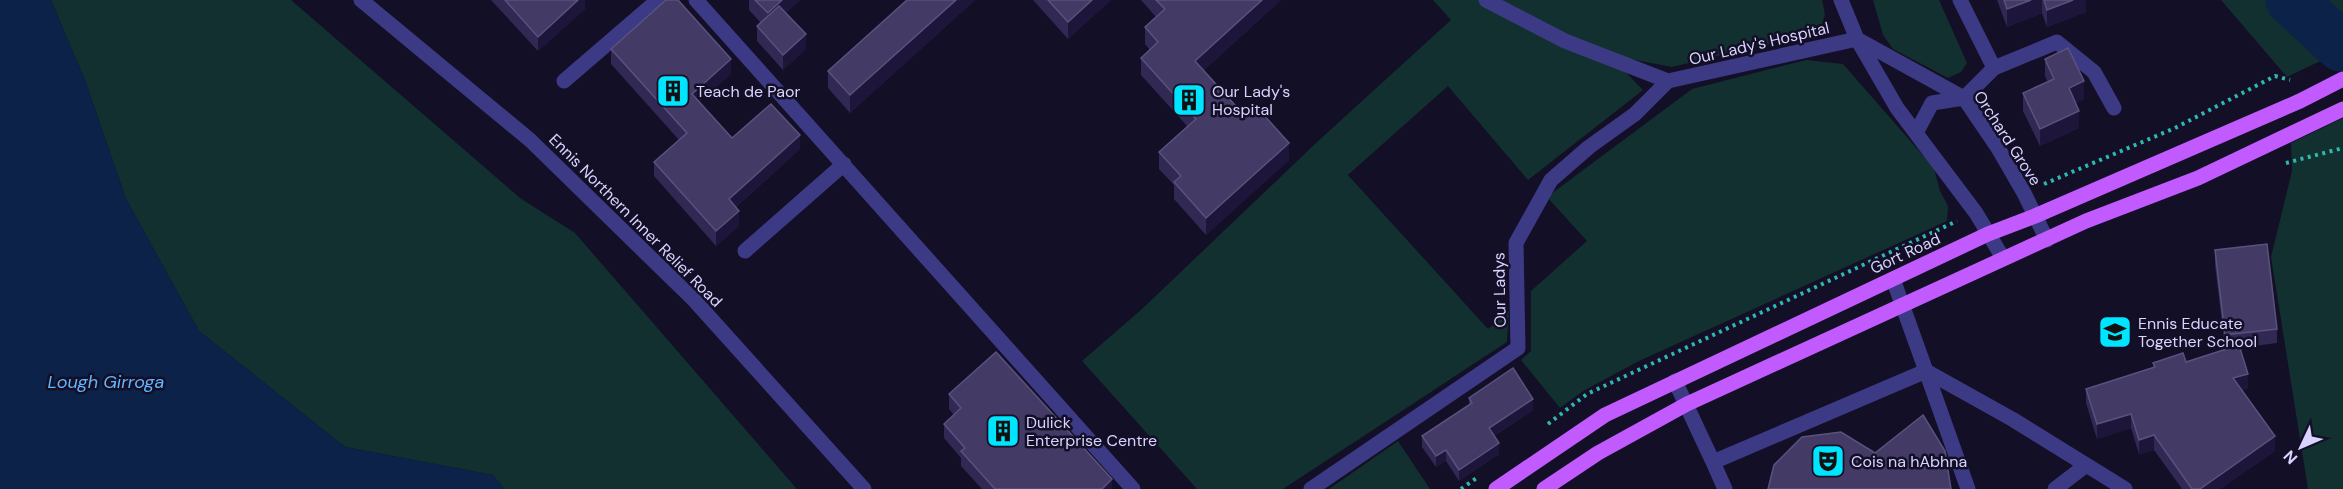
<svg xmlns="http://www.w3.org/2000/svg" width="2343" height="489" viewBox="0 0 2343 489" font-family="'DM Sans',sans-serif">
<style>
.green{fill:#12302f}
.water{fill:#0c2248}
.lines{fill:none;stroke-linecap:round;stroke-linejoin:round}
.river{stroke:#0c2248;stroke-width:51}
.path{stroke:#2fb8b0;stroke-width:4;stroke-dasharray:3 4.5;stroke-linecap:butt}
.minor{stroke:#3d3a85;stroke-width:15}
.major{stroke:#c25bff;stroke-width:15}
.wall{fill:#312854}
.shaded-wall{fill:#1d163a}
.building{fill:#433a66;stroke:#5a527e;stroke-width:1.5}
.labels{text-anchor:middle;stroke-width:5;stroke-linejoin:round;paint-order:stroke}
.street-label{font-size:16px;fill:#d9d4ff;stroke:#130f26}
.poi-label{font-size:16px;fill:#d9d4ff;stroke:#130f26;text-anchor:start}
.water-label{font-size:18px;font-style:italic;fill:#62b6ff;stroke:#130f26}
</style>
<rect width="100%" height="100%" fill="#130f26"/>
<path class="green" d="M51 0H291L520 198 575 233 797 489H504L493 475 345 447 199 331 126 199 86 83Z
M1433 0H1822L1825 14 1819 36 1773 43 1672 67 1609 55 1643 90 1528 180 1448 86 1349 174H1347L1488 329 1509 311 1507 342 1283 489H1197L1082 361 1142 309 1316 143 1451 20Z
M1873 0H1939L1967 63 1961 72 1948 78 1893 49 1883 35Z
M2221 0H2343V50L2287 77Z
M1806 60 1843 64 1934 168 1940 191 1948 206 1947 221 1639 361 1583 391 1560 408 1521 360 1531 351V291L1587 241 1547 197 1692 89Z
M2343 118V489H2308L2271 257 2292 171 2291 143Z
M1398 441 1430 489H1329Z"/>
<path class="water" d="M0 0H51L86 83 126 199 199 331 345 447 493 475 504 489H0Z"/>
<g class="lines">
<path class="river" d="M2291 0 2341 46"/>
<path class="path" d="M2286 163 2343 148
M2044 184 2175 128 2275 76 2290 80
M1548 424 1587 394 1957 221
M1461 489 1478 477"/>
<path class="minor" d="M361 0 530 140 694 300 864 489
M696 0 1133 489
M1486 0 1565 41 1668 81
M1841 0 1857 39 1897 108 1976 213 2003 258
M1960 0 1994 68
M1857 39 1964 98 1998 148 2024 193 2047 240
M564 81 658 0
M1668 81 1857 39
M1916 133 1932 103 1964 98 1994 68 2057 42 2094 72 2114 108
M745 251 844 164
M1926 371 2012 419 2125 489
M1926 371 1968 489
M1675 381 1713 462 1926 371 1893 279
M1713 462 1725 489
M1311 489 1518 348 1516 243 1551 180 1589 147 1635 114 1668 81
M2055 489 2085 466"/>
<path class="major" d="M1496 489 1605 415 1988 234 2035 216 2300 101 2343 79
M1544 489 1598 453 1687 404 2086 221 2198 178 2343 109"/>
</g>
<path class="wall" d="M491 0H585V9L538 51Z
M749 0H800L786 13 806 49 783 70 757 41V26L761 23 749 10Z
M907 0H975L850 113 828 88V71Z
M1033 0H1111L1068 39Z
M1141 0H1281L1204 70 1244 115 1289 160 1206 235 1174 199V185L1159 169V152L1187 126 1141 75V58L1150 50 1145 44V27L1156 17Z
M1997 0H2086V12L2047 27 2042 13 2007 27Z
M611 49 731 74 699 102 732 138 800 149 736 207 739 226 716 246 654 176V162L679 140 611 64Z
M2045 59 2084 99 2075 103 2079 128 2040 146 2023 111V93L2048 82 2045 76Z
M2215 250 2277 329V343L2240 348 2248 388 2242 390 2275 451 2220 489H2182L2154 450 2139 454 2131 428 2097 439 2086 403V389L2153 368V363L2186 362 2225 349 2215 265Z
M949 394 1112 489H982L961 466V458L944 438V424L954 415 949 409Z
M1469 398 1533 410 1494 436 1499 454 1459 481 1446 461 1436 467 1422 447V436L1469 405Z"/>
<path class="shaded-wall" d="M578 0H585V9L538 51V37Z
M782 0H800L768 30V13Z
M956 0H975L850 113V95Z
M1092 0H1111L1068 39V22Z
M1262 0H1281L1195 78V61Z
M2031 0H2042V13L2007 27V9Z
M2073 0H2086V12L2047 27V10Z
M806 34V49L783 70V55Z
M731 59V74L692 108V94Z
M2084 81V99L2069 106V88Z
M2079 111V128L2040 146V129Z
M800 135V149L729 213V199Z
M1289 143V160L1206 235V218Z
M739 211V226L716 246V231Z
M2248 374V388L2233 393V378Z
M1533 399V410L1489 439V428Z
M2131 414V428L2097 439V424Z
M2154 435V450L2139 454V440Z
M2275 436V451L2220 489H2200Z
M1499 443V454L1459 481V470Z
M1446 450V461L1436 467V456Z
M1112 479V489H1102Z"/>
<path class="building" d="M505 0H578L538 37Z
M666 0H678L731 59 692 94 732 138 771 104 800 135 729 199 739 211 716 231 654 162 687 133 611 49Z
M755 0H782L768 13Z
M907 0H956L850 95 828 71Z
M1048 0H1092L1068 22Z
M1156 0H1262L1195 61 1244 115 1255 105 1289 143 1206 218 1174 182 1181 176 1159 152 1196 119 1141 58 1158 42 1145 27 1165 9Z
M2004 0H2031L2007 9Z
M2044 0H2073L2047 10Z
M779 6 806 34 783 55 757 26Z
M2068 48 2084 81 2069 88 2079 111 2040 129 2023 93 2054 79 2045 59Z
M2267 244 2277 329 2225 335 2215 250Z
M2239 345 2248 374 2233 378 2275 436 2200 489H2192L2154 435 2139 440 2131 414 2097 424 2086 389 2155 367 2153 363 2183 353 2186 362Z
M996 352 1112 479 1102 489H995L961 451 965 448 944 424 961 408 949 394Z
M1513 368 1533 399 1489 428 1499 443 1459 470 1446 450 1436 456 1422 436 1472 403 1469 398Z
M1923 415 1945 451 1951 489H1768L1774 465 1802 437 1841 432 1875 453Z"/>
<defs>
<symbol id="building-square" viewBox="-11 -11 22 22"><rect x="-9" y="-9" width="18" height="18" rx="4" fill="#00e5ff" stroke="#130f26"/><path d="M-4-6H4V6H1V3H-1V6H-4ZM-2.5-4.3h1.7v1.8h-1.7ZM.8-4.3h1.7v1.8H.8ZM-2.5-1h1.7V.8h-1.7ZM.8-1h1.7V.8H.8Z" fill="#111"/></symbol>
<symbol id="school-square" viewBox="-11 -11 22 22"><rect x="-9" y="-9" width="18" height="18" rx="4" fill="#00e5ff" stroke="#130f26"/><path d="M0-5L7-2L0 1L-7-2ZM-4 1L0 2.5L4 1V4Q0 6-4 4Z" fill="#111"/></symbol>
<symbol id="theatre-square" viewBox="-11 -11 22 22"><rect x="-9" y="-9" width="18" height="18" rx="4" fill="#00e5ff" stroke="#130f26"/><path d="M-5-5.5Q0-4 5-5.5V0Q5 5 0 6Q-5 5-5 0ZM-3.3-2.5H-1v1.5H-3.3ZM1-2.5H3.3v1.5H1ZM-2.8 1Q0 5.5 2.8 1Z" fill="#111"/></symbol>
</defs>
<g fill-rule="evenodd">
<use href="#building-square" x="654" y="72" width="38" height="38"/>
<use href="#building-square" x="1170" y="81" width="38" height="38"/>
<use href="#school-square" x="2096" y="313" width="38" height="38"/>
<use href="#building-square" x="984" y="412" width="38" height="38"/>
<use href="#theatre-square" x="1809" y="442" width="38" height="38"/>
</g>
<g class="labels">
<g class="street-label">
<text transform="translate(1759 43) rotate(-13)" y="6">Our Lady's Hospital</text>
<text transform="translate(2008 138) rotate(57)" y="6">Orchard Grove</text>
<text transform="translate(636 220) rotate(45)" y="6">Ennis Northern Inner Relief Road</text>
<text transform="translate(1905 253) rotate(-25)" y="6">Gort Road</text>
<text transform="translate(1499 290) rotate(-91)" y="6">Our Ladys</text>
</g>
<g class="poi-label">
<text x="696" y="97">Teach de Paor</text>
<text x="1212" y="97">Our Lady's<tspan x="1212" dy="18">Hospital</tspan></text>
<text x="2138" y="329">Ennis Educate<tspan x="2138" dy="18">Together School</tspan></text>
<text x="1026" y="428">Dulick<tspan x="1026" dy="18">Enterprise Centre</tspan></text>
<text x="1851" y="467">Cois na hAbhna</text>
</g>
<g class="water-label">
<text x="106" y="388">Lough Girroga</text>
</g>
</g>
<g transform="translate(2301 447) rotate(226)" stroke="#130f26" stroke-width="4.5" paint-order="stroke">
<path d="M0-4.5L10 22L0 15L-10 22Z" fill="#d9d4ff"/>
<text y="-9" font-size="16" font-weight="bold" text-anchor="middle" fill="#d9d4ff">N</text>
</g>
</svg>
